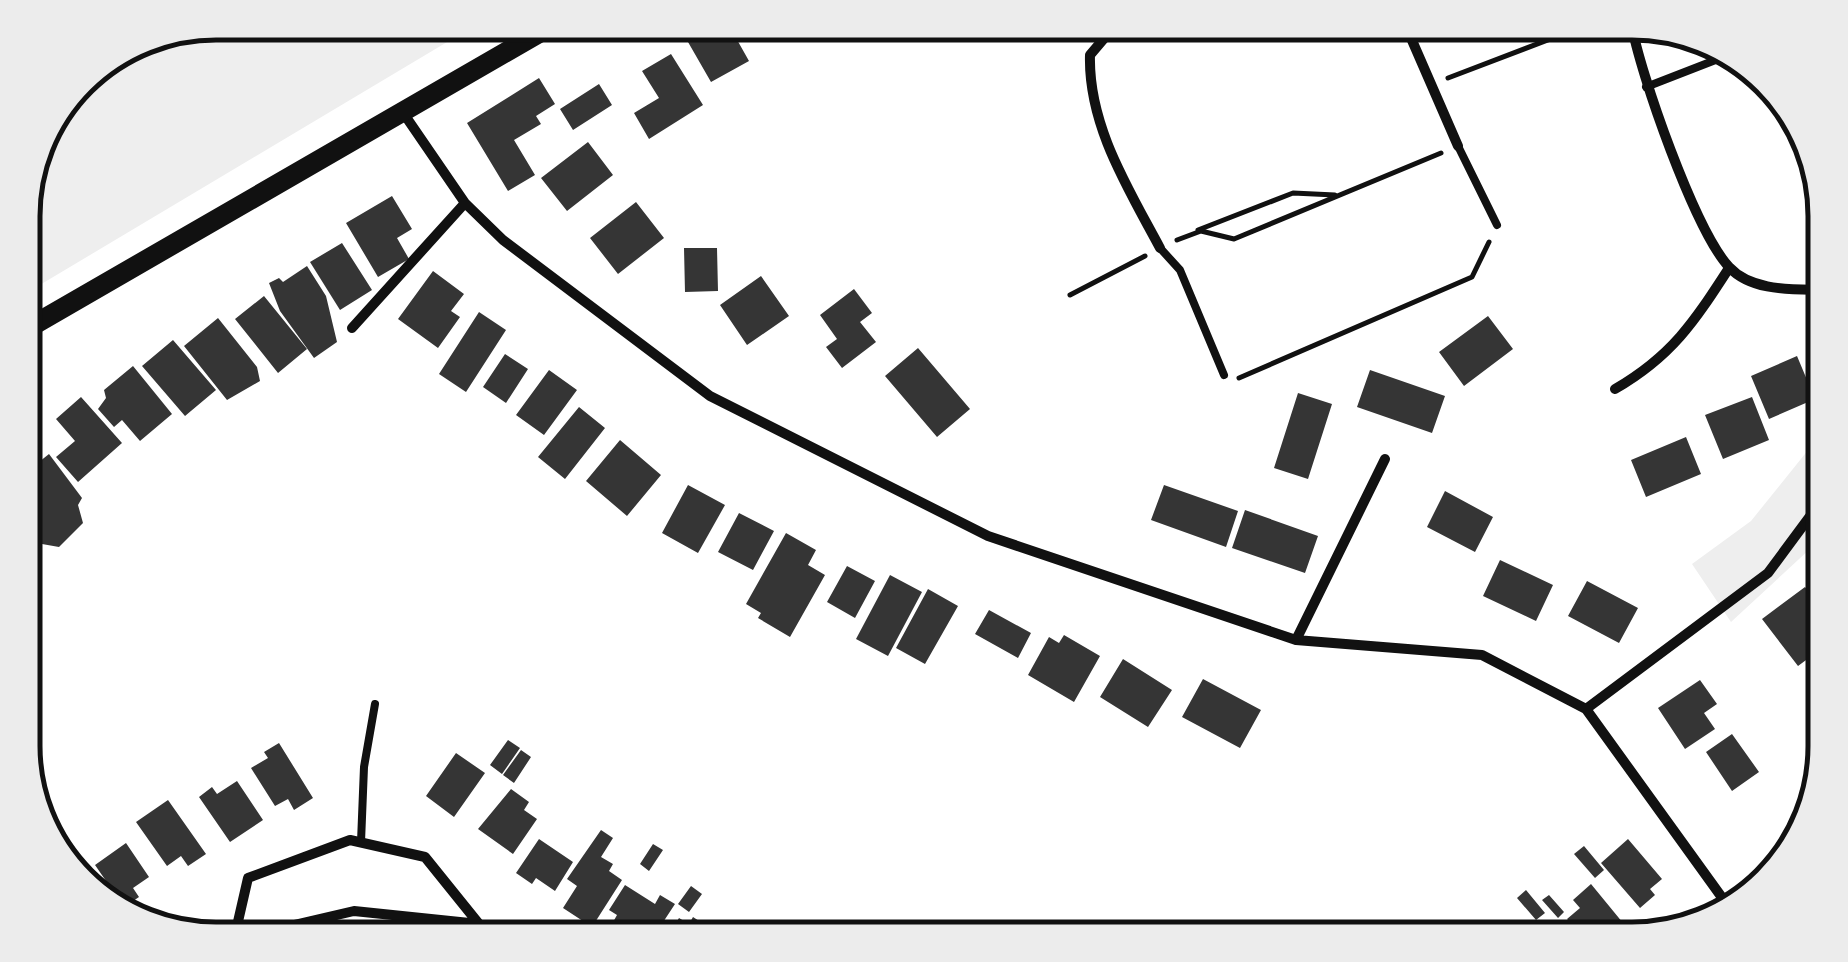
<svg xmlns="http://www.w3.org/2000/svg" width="1848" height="962" viewBox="0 0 1848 962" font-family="'DM Sans',sans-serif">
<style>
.green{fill:#eee}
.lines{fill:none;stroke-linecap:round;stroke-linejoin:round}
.stream{stroke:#d9d9d9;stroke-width:9}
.building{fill:#353535}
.path{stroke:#111;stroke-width:5}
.service{stroke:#111;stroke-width:8}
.minor{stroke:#111;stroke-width:10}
.secondary{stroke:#111;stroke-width:20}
.rim{fill:none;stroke:#111;stroke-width:5}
</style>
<rect width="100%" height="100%" fill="#fff"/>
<path class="green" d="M216 23H479L23 295C23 216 22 129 87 73 106 56 188 33 216 23Z
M1825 429V535L1731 622 1692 564 1751 521Z"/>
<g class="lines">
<path class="stream" d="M77 85 136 53"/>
</g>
<path class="building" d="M722 22H727L749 61 711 82 688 42Z
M671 54 703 105 649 139 634 113 659 98 642 71Z
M539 78 555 104 536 116 541 124 514 140 535 175 508 191 467 123Z
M599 84 612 105 573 130 560 109Z
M588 142 613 175 567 211 541 178Z
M392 196 412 229 397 238 409 259 378 277 346 223Z
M636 202 664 238 618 274 590 238Z
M342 243 372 290 340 310 310 262Z
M684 248H717L718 291 685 292Z
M307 266 326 296 337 342 314 358 280 311 269 283 279 278 283 282Z
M433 271 464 294 451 311 460 317 438 348 398 319Z
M761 276 789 316 747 345 720 305Z
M854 289 872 313 860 322 876 342 842 368 826 347 837 339 820 315Z
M264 296 307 349 278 373 235 319Z
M479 312 506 330 466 392 439 374Z
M1488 316 1513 349 1464 386 1439 352Z
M218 318 257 367 260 381 227 400 184 346Z
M173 340 216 390 185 416 142 366Z
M918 348 970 409 937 437 885 376Z
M505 354 528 369 506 403 483 387Z
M1797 356 1815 399 1769 419 1751 376Z
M133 366 172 414 140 441 122 420 114 427 98 409 106 398 104 390Z
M549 370 577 390 544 435 516 415Z
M1370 370 1445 396 1432 433 1357 407Z
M1298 393 1332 404 1308 479 1274 468Z
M81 397 122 443 78 482 56 457 75 441 56 419Z
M1752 397 1769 440 1723 459 1705 415Z
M579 407 605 428 565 479 538 457Z
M1686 437 1701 474 1646 497 1631 460Z
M620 440 661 475 627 516 586 481Z
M49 454 82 498 78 505 83 523 59 547 42 544 24 519 34 494 24 474Z
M688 485 725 505 698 553 662 533Z
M1164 485 1238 511 1226 547 1151 520Z
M1445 491 1493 517 1475 552 1427 527Z
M1245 510 1318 536 1305 573 1232 548Z
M739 513 774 531 753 570 718 552Z
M786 533 816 550 808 565 825 575 790 637 758 618 761 613 746 604Z
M1500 560 1553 585 1536 621 1483 596Z
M847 566 875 581 855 618 827 602Z
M890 575 922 592 888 656 856 639Z
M1587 581 1638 608 1619 643 1568 616Z
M1805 587 1825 612 1813 621 1825 638V646L1798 666 1762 619Z
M928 589 958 606 925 664 896 648Z
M989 610 1031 633 1018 658 975 634Z
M1064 635 1100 656 1074 702 1028 675 1049 637 1059 643Z
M1123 659 1172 690 1148 727 1100 697Z
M1203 679 1261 710 1240 748 1182 717Z
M1700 680 1717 704 1704 713 1715 729 1685 749 1658 708Z
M1732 734 1759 772 1732 791 1706 752Z
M508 740 520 748 502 774 490 765Z
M279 743 313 798 294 810 288 799 275 806 251 768 268 758 264 752Z
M521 750 531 757 514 783 503 775Z
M456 753 485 773 454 817 426 796Z
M237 781 263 820 230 842 199 797 212 787 217 794Z
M511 789 529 802 524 810 537 819 513 854 478 829Z
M168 800 206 854 188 866 181 856 167 866 136 822Z
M601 830 613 838 601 857 613 864 609 871 622 880 592 927 563 908 577 886 567 879Z
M539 839 573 862 555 891 536 878 532 884 516 873Z
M1628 839 1662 879 1650 889 1655 895 1640 908 1601 863Z
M126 843 149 877 133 888 139 897 124 907 95 865Z
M653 844 663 850 649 871 640 864Z
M1584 846 1604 870 1595 878 1574 854Z
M74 849 106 897H105L60 858Z
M1591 884 1623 923 1606 937 1602 932 1584 939 1567 919 1580 908 1573 900Z
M625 885 655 904 660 895 675 904 652 939 633 928 625 939 608 931 617 915 609 910Z
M691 886 702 894 689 912 678 904Z
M1526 890 1545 913 1536 920 1517 898Z
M1549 895 1564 912 1558 918 1542 900Z
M693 917 716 932 712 939H666L679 918 689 924Z
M729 925 740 931 735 939H720Z"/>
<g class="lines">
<path class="path" d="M1448 78 1595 22
M1198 230 1293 193 1335 195
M1177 240 1201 231 1234 239 1441 153
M1070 295 1145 256
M1239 378 1472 277 1489 242"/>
<path class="service" d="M1230 35 1252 28 1250 22
M1646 87 1731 54
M1458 146 1497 225
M1160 248 1180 270 1224 375
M361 842 364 767 375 704"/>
<path class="minor" d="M1118 22 1090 55C1088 125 1128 188 1160 248
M1404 22 1458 146
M1631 22C1640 74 1695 230 1729 267 1752 292 1794 289 1824 290
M404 114 465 203 503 240 710 396 988 536 1296 640 1482 655 1586 709 1731 910
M352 328 465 203
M1615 389C1672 356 1694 322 1729 268
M1296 640 1385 459
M1586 709 1768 573 1825 496
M479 924 425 857 350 840 248 878 234 939 354 911 479 924 503 939"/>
<path class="secondary" d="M23 331 558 22"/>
</g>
<path d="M0 0H1848V962H0ZM216 40H1632A176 176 0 0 1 1808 216V746A176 176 0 0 1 1632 922H216A176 176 0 0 1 40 746V216A176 176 0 0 1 216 40Z" fill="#ececec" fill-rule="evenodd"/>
<path class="rim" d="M216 40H1632A176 176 0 0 1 1808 216V746A176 176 0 0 1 1632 922H216A176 176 0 0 1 40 746V216A176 176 0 0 1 216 40Z"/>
</svg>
